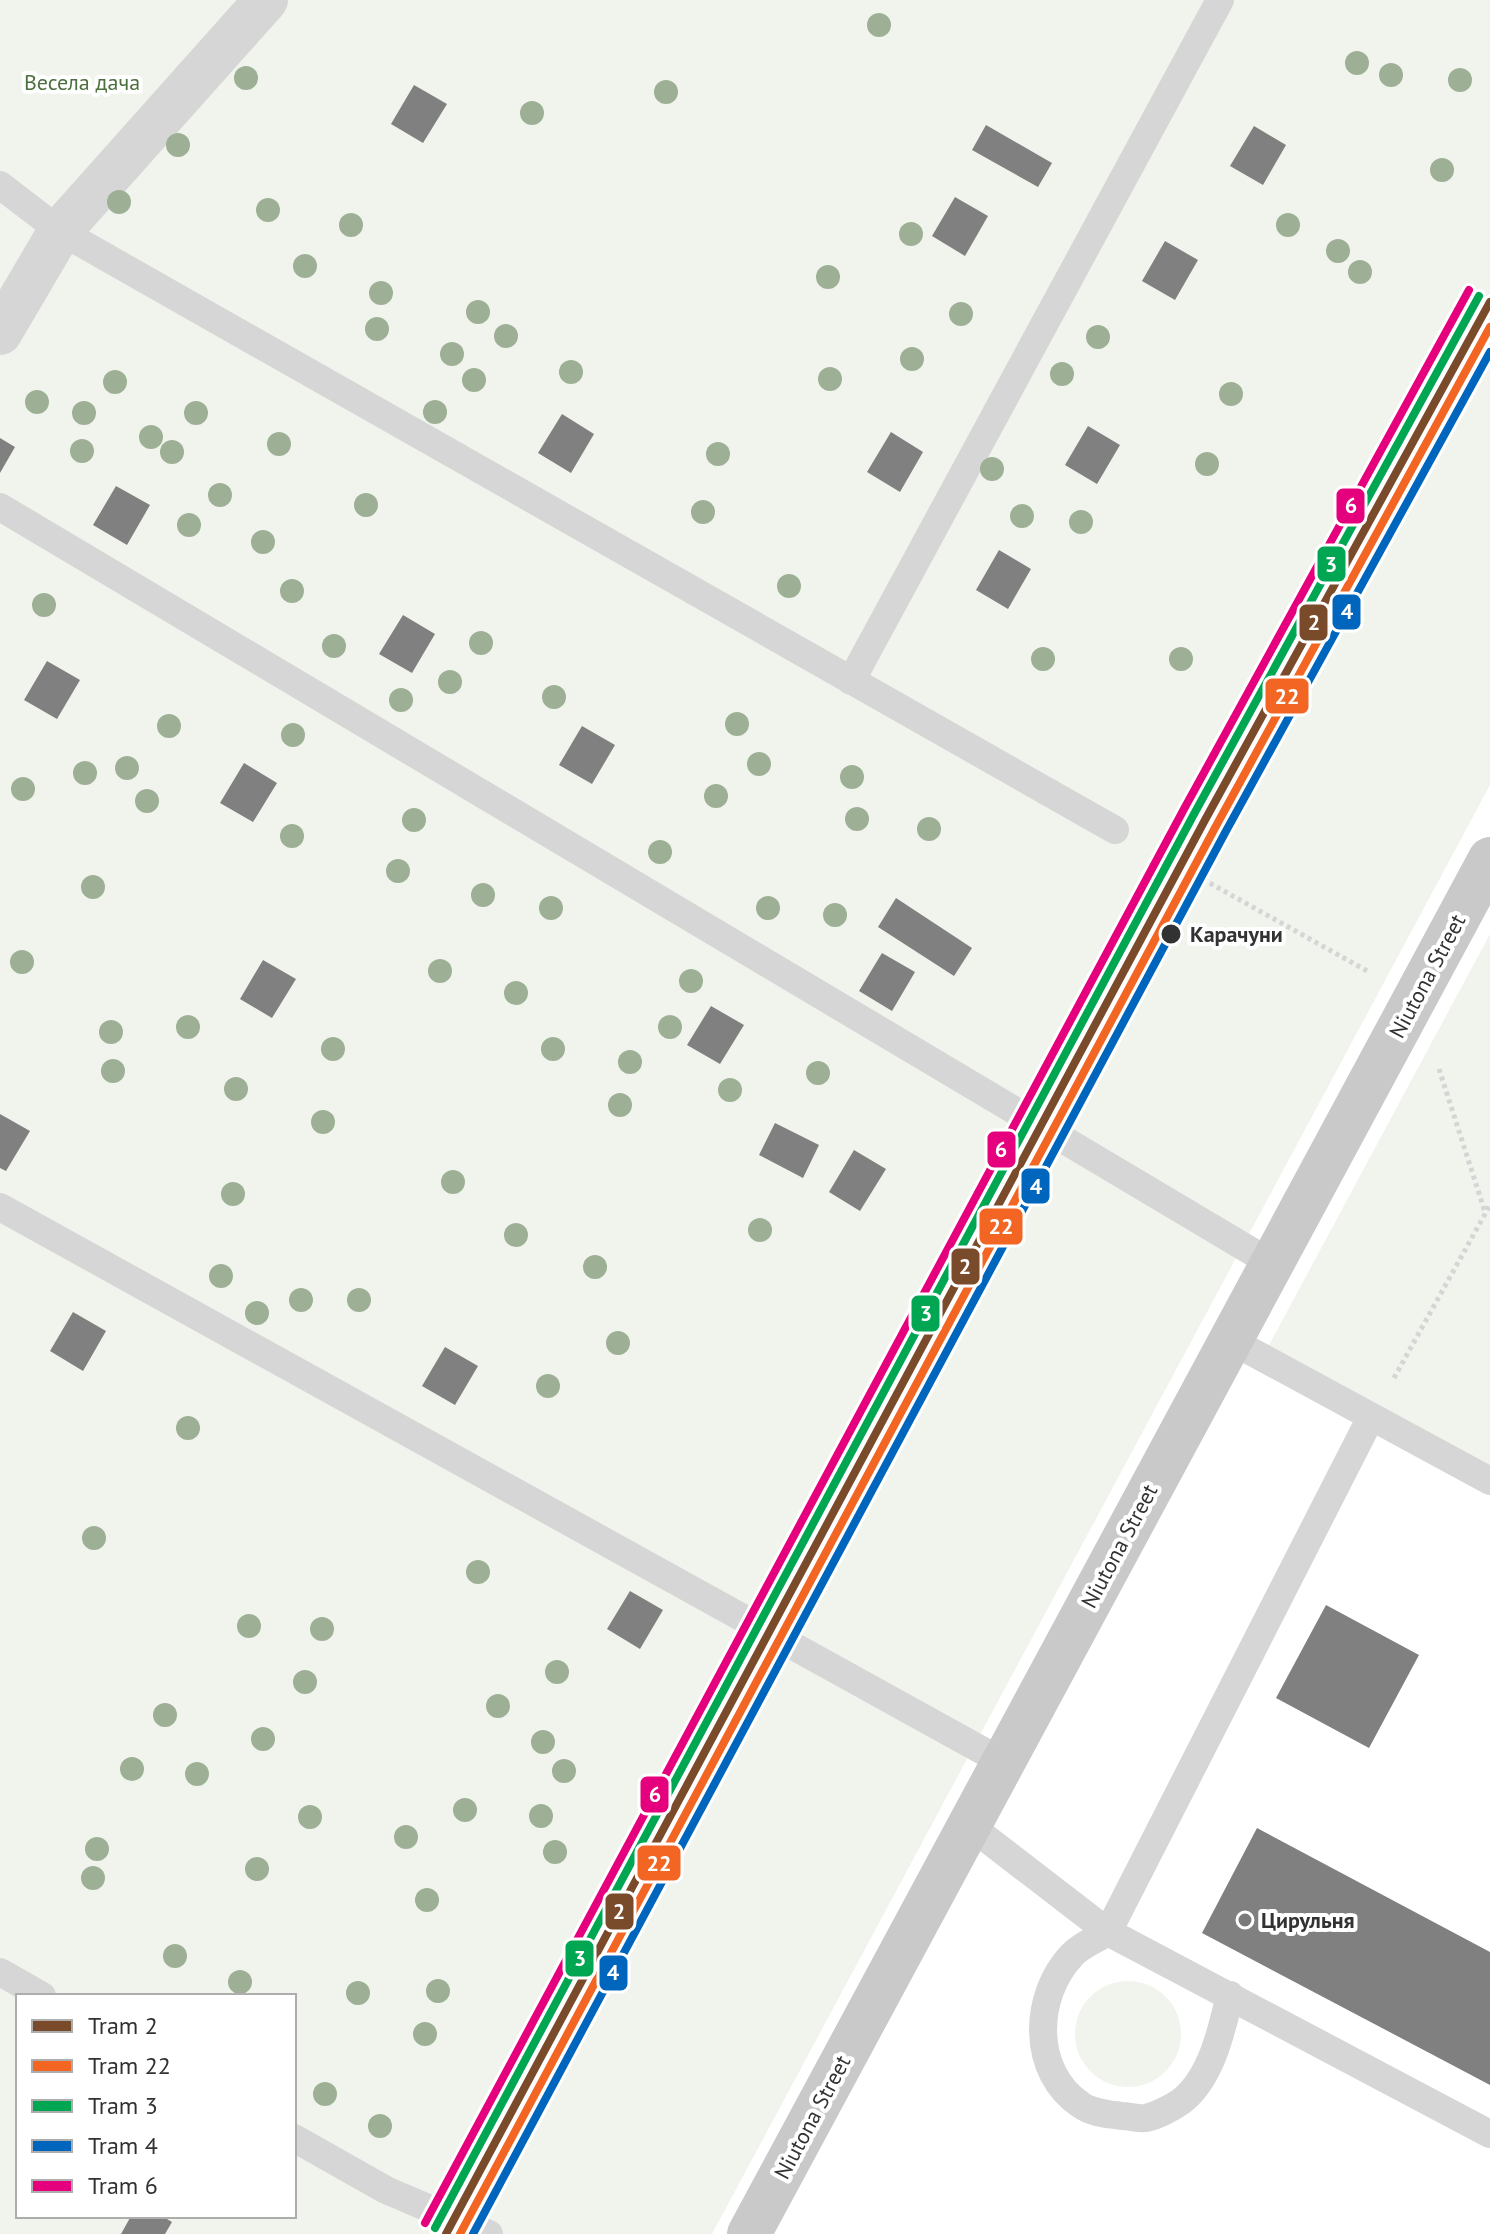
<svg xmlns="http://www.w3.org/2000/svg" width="1490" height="2234" viewBox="0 0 1490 2234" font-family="'PT Sans',sans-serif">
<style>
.green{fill:#f0f4ed;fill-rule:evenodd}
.building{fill:#808080}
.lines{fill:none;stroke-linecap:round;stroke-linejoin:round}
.path{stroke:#d5d5d5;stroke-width:5;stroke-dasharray:4 4;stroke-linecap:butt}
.service{stroke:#d6d6d6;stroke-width:28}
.minor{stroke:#d6d6d6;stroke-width:44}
.primary{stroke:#c9c9c9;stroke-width:44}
.tram-1-casing{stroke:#fff;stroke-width:14}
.tram-2-casing{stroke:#fff;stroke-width:14}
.tram-3-casing{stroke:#fff;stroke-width:14}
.tram-4-casing{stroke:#fff;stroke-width:14}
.tram-5-casing{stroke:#fff;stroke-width:14}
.tram-1{stroke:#7a4b2a;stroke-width:8}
.tram-2{stroke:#f26522;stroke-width:8}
.tram-3{stroke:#00a651;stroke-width:8}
.tram-4{stroke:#0065bd;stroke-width:8}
.tram-5{stroke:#e5007d;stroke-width:8}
.tree{fill:#9db095}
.stop-dot{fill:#323232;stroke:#fff;stroke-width:3}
.poi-dot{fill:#7a7a7a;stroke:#fff;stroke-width:3}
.labels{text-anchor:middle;stroke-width:8;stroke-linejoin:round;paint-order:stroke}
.park-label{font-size:22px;fill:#4c6f3e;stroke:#fff}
.stop-label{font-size:22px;font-weight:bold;fill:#323232;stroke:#fff;text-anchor:start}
.street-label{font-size:22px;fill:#323232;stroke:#fff}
.poi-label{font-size:22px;font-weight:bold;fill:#323232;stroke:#fff;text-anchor:start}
.line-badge{stroke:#fff;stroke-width:3}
.badge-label{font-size:22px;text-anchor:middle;font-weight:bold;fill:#fff}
</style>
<rect width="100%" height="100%" fill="#fff"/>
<path class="green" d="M0 0H1490V785L712 2234H0ZM18 1996H294V2216H18Z
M1490 934V1469L1268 1347Z
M1075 2034a53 53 0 1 1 106 0a53 53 0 1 1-106 0Z"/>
<path class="building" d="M414 85 447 104 423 143 391 124Z
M986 125 1052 163 1038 187 972 150Z
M1254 126 1286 145 1263 185 1230 166Z
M955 197 988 216 965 256 932 236Z
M1165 241 1198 260 1175 300 1142 281Z
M562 414 594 434 571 473 538 453Z
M1088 426 1120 445 1097 484 1065 465Z
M891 432 923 452 900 492 867 472Z
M0 438 15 447 0 473Z
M116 486 150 505 127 545 93 525Z
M999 550 1031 569 1008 609 976 590Z
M403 615 435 634 412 673 379 654Z
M47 661 80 680 57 719 24 700Z
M582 726 615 745 592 784 559 765Z
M244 763 277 783 253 822 220 803Z
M896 898 972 948 954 976 878 927Z
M882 953 915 972 892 1011 859 991Z
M263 960 296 979 272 1018 240 999Z
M711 1006 744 1025 720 1064 687 1045Z
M0 1114 30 1131 6 1171 0 1168Z
M775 1123 819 1145 803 1178 759 1155Z
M854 1150 886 1169 860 1211 829 1192Z
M73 1312 106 1331 83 1371 50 1351Z
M445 1347 478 1366 455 1405 422 1386Z
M630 1591 663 1610 640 1649 607 1629Z
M1326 1605 1419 1655 1369 1748 1276 1698Z
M1257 1828 1490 1952V2085L1202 1933Z
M131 2216H162L172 2222 165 2234H121Z"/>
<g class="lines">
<path class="path" d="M1154 852 1369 972
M1439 1069 1485 1212
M1394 1378 1490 1205"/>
<path class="service" d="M0 185 60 231 1115 830
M0 507 1271 1263
M851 681 1220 0
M0 1207 1003 1762
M1230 1340 1490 1481
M1371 1417 1108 1932 1490 2134
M969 1825 1108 1932C1097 1939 1081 1945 1072 1955 1033 1996 1031 2072 1081 2105 1092 2113 1108 2114 1122 2116 1129 2116 1139 2119 1146 2118 1156 2116 1176 2106 1184 2099 1212 2075 1222 2029 1230 1995
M0 1972 42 1996
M294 2138 386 2190 489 2234"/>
<path class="minor" d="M0 333 60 231 266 0"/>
<path class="primary" d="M749 2234 1490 859"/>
<defs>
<path id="tram-1" d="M446 2234 1205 820 1490 302"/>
<path id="tram-2" d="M460 2234 1216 826 1490 327"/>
<path id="tram-3" d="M435 2228 1194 814 1479 296"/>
<path id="tram-4" d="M473 2234 1226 831 1490 352"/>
<path id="tram-5" d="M425 2223 1184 809 1469 290"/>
</defs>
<use href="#tram-1" class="tram-1-casing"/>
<use href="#tram-2" class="tram-2-casing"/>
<use href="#tram-3" class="tram-3-casing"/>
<use href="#tram-4" class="tram-4-casing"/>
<use href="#tram-5" class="tram-5-casing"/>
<use href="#tram-1" class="tram-1"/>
<use href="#tram-2" class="tram-2"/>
<use href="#tram-3" class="tram-3"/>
<use href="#tram-4" class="tram-4"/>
<use href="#tram-5" class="tram-5"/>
</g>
<g class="tree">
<circle cx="879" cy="25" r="12"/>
<circle cx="1357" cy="63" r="12"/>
<circle cx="1391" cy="75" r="12"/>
<circle cx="246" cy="78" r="12"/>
<circle cx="1460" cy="80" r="12"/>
<circle cx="666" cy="92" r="12"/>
<circle cx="532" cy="113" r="12"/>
<circle cx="178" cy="145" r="12"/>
<circle cx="1442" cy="170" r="12"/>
<circle cx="119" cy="202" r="12"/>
<circle cx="268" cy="210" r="12"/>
<circle cx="351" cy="225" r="12"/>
<circle cx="1288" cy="225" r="12"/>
<circle cx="911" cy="234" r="12"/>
<circle cx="1338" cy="251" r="12"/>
<circle cx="305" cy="266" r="12"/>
<circle cx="1360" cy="272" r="12"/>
<circle cx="828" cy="277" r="12"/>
<circle cx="381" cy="293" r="12"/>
<circle cx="478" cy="312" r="12"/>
<circle cx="961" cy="314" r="12"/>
<circle cx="377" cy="329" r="12"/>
<circle cx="506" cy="336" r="12"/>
<circle cx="1098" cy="337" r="12"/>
<circle cx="452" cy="354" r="12"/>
<circle cx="912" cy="359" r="12"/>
<circle cx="571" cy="372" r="12"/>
<circle cx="1062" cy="374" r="12"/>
<circle cx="830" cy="379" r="12"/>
<circle cx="474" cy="380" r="12"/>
<circle cx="115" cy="382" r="12"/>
<circle cx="1231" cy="394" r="12"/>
<circle cx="37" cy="402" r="12"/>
<circle cx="435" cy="412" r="12"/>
<circle cx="84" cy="413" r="12"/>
<circle cx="196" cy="413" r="12"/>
<circle cx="151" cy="437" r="12"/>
<circle cx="279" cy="444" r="12"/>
<circle cx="82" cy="451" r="12"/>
<circle cx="172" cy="452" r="12"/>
<circle cx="718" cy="454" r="12"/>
<circle cx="1207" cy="464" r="12"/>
<circle cx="992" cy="469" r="12"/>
<circle cx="220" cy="495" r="12"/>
<circle cx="366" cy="505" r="12"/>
<circle cx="703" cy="512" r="12"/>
<circle cx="1022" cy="516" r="12"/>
<circle cx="1081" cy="522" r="12"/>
<circle cx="189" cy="525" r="12"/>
<circle cx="263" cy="542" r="12"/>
<circle cx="789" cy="586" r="12"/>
<circle cx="292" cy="591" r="12"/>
<circle cx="44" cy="605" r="12"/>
<circle cx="481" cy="643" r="12"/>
<circle cx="334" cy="646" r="12"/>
<circle cx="1043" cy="659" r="12"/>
<circle cx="1181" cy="659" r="12"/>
<circle cx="450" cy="682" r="12"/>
<circle cx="554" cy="697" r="12"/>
<circle cx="401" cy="700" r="12"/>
<circle cx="737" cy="724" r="12"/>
<circle cx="169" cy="726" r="12"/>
<circle cx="293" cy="735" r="12"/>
<circle cx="759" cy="764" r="12"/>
<circle cx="127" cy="768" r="12"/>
<circle cx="85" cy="773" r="12"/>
<circle cx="852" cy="777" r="12"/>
<circle cx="23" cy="789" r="12"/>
<circle cx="716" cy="796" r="12"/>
<circle cx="147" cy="801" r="12"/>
<circle cx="857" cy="819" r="12"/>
<circle cx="414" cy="820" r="12"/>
<circle cx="929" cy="829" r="12"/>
<circle cx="292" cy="836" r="12"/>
<circle cx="660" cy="852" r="12"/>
<circle cx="398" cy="871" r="12"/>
<circle cx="93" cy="887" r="12"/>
<circle cx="483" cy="895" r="12"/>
<circle cx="551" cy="908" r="12"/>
<circle cx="768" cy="908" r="12"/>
<circle cx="835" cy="915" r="12"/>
<circle cx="22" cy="962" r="12"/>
<circle cx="440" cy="971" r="12"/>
<circle cx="691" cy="981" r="12"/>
<circle cx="516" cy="993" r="12"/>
<circle cx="188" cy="1027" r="12"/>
<circle cx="670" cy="1027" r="12"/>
<circle cx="111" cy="1032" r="12"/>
<circle cx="333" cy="1049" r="12"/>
<circle cx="553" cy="1049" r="12"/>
<circle cx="630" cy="1062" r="12"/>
<circle cx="113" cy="1071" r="12"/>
<circle cx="818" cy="1073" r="12"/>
<circle cx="236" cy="1089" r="12"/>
<circle cx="730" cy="1090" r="12"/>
<circle cx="620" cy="1105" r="12"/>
<circle cx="323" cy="1122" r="12"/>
<circle cx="453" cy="1182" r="12"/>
<circle cx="233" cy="1194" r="12"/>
<circle cx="760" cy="1230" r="12"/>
<circle cx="516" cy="1235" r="12"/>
<circle cx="595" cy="1267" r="12"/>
<circle cx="221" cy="1276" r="12"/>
<circle cx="301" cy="1300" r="12"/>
<circle cx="359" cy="1300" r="12"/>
<circle cx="257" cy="1313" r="12"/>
<circle cx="618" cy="1343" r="12"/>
<circle cx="548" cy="1386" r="12"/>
<circle cx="188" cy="1428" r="12"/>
<circle cx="94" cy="1538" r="12"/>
<circle cx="478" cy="1572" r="12"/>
<circle cx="249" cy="1626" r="12"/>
<circle cx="322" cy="1629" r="12"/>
<circle cx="557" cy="1672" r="12"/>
<circle cx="305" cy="1682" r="12"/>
<circle cx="498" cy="1706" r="12"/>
<circle cx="165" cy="1715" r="12"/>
<circle cx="263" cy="1739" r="12"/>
<circle cx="543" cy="1742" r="12"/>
<circle cx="132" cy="1769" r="12"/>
<circle cx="564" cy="1771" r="12"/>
<circle cx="197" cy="1774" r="12"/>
<circle cx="465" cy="1810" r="12"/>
<circle cx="541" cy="1816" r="12"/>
<circle cx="310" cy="1817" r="12"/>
<circle cx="406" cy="1837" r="12"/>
<circle cx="97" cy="1849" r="12"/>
<circle cx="555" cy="1852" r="12"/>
<circle cx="257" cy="1869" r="12"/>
<circle cx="93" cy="1878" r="12"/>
<circle cx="427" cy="1900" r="12"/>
<circle cx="175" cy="1956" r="12"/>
<circle cx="240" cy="1982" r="12"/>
<circle cx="438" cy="1991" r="12"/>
<circle cx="358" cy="1993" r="12"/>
<circle cx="425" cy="2034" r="12"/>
<circle cx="325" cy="2094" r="12"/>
<circle cx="380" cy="2126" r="12"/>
</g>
<circle class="stop-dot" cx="1171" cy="934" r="11"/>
<circle class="poi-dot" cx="1245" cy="1920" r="8"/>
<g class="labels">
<g class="park-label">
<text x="82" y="90">Весела дача</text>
</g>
<g class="stop-label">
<text x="1190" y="942">Карачуни</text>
</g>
<g class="street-label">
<text transform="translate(1427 976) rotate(-62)" y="8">Niutona Street</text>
<text transform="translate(1119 1546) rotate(-62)" y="8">Niutona Street</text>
<text transform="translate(812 2117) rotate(-62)" y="8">Niutona Street</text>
</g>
<g class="poi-label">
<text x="1261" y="1928">Цирульня</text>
</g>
</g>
<g class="line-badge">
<rect x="1335" y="487" width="31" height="38" rx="8" fill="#e5007d"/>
<rect x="1316" y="545" width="31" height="38" rx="8" fill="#00a651"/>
<rect x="1331" y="593" width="31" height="38" rx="8" fill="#0065bd"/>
<rect x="1298" y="603" width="31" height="39" rx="8" fill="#7a4b2a"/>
<rect x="1264" y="677" width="46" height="38" rx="8" fill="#f26522"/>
<rect x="986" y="1130" width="31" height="39" rx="8" fill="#e5007d"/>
<rect x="1020" y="1167" width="31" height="38" rx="8" fill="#0065bd"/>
<rect x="978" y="1207" width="46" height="39" rx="8" fill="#f26522"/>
<rect x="950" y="1247" width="31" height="39" rx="8" fill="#7a4b2a"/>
<rect x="910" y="1294" width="31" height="39" rx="8" fill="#00a651"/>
<rect x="639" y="1775" width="31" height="39" rx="8" fill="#e5007d"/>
<rect x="636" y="1844" width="46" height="38" rx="8" fill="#f26522"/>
<rect x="604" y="1892" width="31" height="39" rx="8" fill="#7a4b2a"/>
<rect x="564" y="1939" width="31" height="39" rx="8" fill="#00a651"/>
<rect x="598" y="1954" width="31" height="38" rx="8" fill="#0065bd"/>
</g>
<g class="badge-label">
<text x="1351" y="513">6</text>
<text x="1331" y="572">3</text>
<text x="1347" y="619">4</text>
<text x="1314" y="630">2</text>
<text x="1287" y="704">22</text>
<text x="1001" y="1157">6</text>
<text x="1036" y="1194">4</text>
<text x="1001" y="1234">22</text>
<text x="965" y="1274">2</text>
<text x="926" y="1321">3</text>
<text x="655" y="1802">6</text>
<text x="659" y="1871">22</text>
<text x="619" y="1919">2</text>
<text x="580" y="1966">3</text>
<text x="613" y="1980">4</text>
</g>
<rect x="16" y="1994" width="280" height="224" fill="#ffffff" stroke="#adadad" stroke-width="2"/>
<rect x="32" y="2020" width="40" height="12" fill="#7a4b2a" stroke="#adadad" stroke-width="2"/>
<text x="88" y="2034" font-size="24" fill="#323232">Tram 2</text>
<rect x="32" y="2060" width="40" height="12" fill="#f26522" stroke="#adadad" stroke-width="2"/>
<text x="88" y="2074" font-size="24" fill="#323232">Tram 22</text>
<rect x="32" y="2100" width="40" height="12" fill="#00a651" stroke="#adadad" stroke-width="2"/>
<text x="88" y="2114" font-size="24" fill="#323232">Tram 3</text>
<rect x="32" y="2140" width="40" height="12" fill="#0065bd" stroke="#adadad" stroke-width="2"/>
<text x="88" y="2154" font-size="24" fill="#323232">Tram 4</text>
<rect x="32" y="2180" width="40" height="12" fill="#e5007d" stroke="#adadad" stroke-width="2"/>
<text x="88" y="2194" font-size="24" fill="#323232">Tram 6</text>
</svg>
